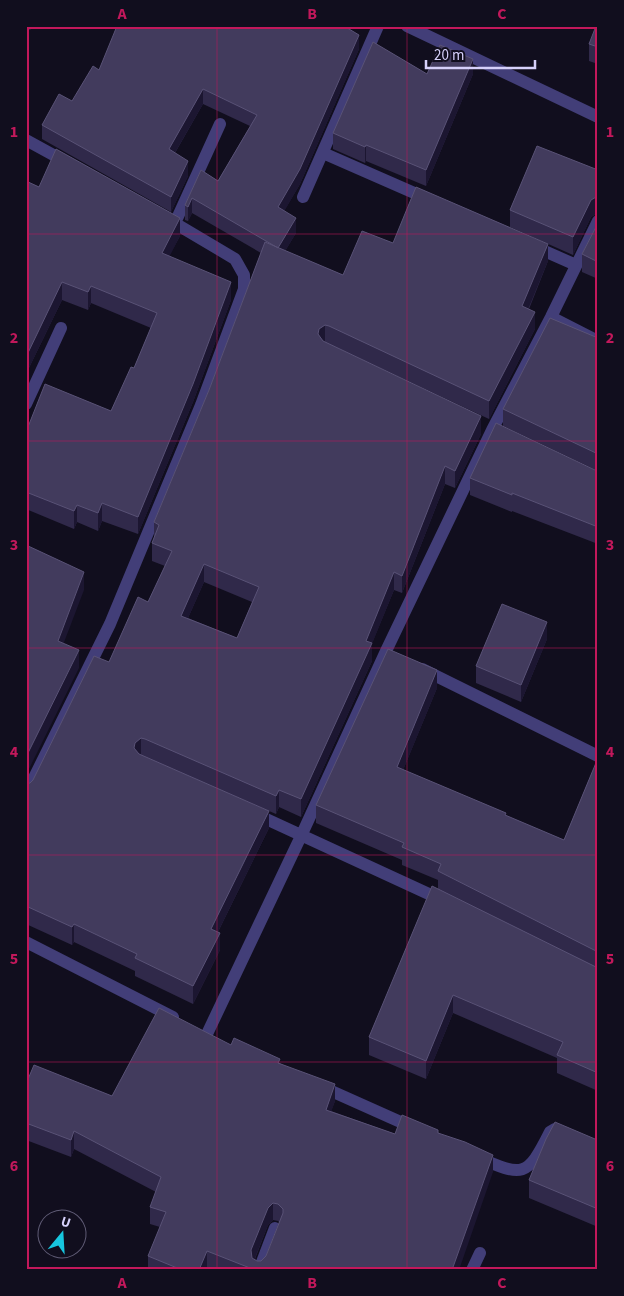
<svg xmlns="http://www.w3.org/2000/svg" width="624" height="1296" viewBox="0 0 624 1296" font-family="'Source Sans 3',sans-serif">
<style>
.lines{fill:none;stroke-linecap:round;stroke-linejoin:round}
.minor{stroke:#423e78;stroke-width:12}
.wall{fill:#30294a;fill-rule:evenodd}
.shaded-wall{fill:#1c1631}
.building{fill:#423b5d;stroke:#595276;fill-rule:evenodd}
.grid{fill:none;stroke:#c2185b;stroke-width:1;stroke-opacity:0.55}
.neatline{fill:none;stroke:#c2185b;stroke-width:2}
.grid-label{font-size:16px;text-anchor:middle;font-weight:bold;fill:#c2185b}
</style>
<rect width="100%" height="100%" fill="#110e1e"/>
<g class="lines">
<path class="minor" d="M407 26 598 117
M26 140 68 163
M323 153 428 199
M303 197 378 26
M175 223 220 124
M533 246 576 265
M551 317 598 341
M26 404 61 328
M422 669 598 756
M26 794 110 624 201 405 244 289V275L235 259 166 218
M253 813 444 901
M26 942 173 1017
M207 1034 302 834 386 651 492 430 551 317 598 221
M320 1086 414 1128
M477 1157C523 1177 527 1178 550 1132L555 1129 565 1134
M259 1270 275 1228
M472 1270 480 1253"/>
</g>
<path class="wall" d="M26 26H33L30 30 26 28Z
M598 26V64L589 61V44Z
M359 49 300 184 284 211 296 233 285 251 343 275 393 243 548 261 529 309 535 329 489 419 329 344 481 434 455 488 445 484 402 593 394 590 372 643V661L301 817 279 807 276 814 145 757 269 828 218 932 220 950 193 1004 135 976V971L74 942 72 945 26 924V784L30 783 33 780 148 602 165 566 152 561V543L154 538V522L209 390 261 253 192 213 188 221 185 220V205L201 170 218 181 250 126 203 104 175 153 188 176 171 212 42 139V125L72 101 99 70ZM204 582 252 602 237 638 188 618Z
M427 74H473L426 186 366 161 365 163 333 149V133Z
M598 170V213L591 217 573 255 510 227V210Z
M26 181 39 187 180 236 169 256 231 300 193 402 138 534 102 521 98 531 77 522 74 529 26 509V432L111 411 134 368 151 328 91 303 88 310 62 300 26 374Z
M598 223V279L582 272V254Z
M598 338V544L512 511V512L470 495V478L596 470 503 426V409Z
M547 639 521 702 476 683V666Z
M437 688 403 770 506 816 564 840 598 758V1091L557 1073V1058L453 1013 426 1079 369 1055V1037L438 890V880L402 865V860L316 823V805Z
M231 1045 280 1063 335 1101 331 1111 395 1134 438 1133 493 1172 255 1270H211L207 1268 206 1270H148V1256L160 1227 150 1224V1207L156 1192 74 1149 71 1157 26 1140V1084L112 1096ZM273 1220 278 1221 279 1222 266 1256 261 1261H257L255 1259 268 1225Z
M595 1139H598V1227L529 1198V1180Z"/>
<path class="shaded-wall" d="M359 35V49L300 184 278 222V207Z
M473 59V74L426 186V170Z
M203 89V104L169 163V149Z
M366 145V161L365 163V147Z
M188 161V176L171 212V197Z
M597 196V213L591 217 573 255V237L591 200Z
M192 198V213L188 221V207Z
M180 218V236L162 271V253Z
M296 218V233L278 263V248Z
M548 244V261L522 324V306Z
M62 282V300L26 374V357Z
M231 282V300L193 402 138 534V517Z
M91 286V303L88 310V292Z
M535 312V329L489 419V401Z
M325 325V343L318 334 319 329Z
M481 416V434L455 488V471Z
M445 466V484L402 593V576Z
M102 503V521L98 531V513Z
M77 505V522L74 529V511Z
M204 564V582L181 634V616Z
M84 572V590L58 658V641Z
M394 572V590L372 644V643V661L301 817V799Z
M547 622V639L521 702V685Z
M79 650V668L26 775V757Z
M437 670V688L397 785V767Z
M141 738V756L134 748 135 743Z
M279 790V807L276 814V796Z
M269 811V828L211 946V929Z
M74 924V942L72 945V927Z
M220 933V950L193 1004V986Z
M453 995V1013L426 1079V1061Z
M335 1084V1101L326 1127V1110Z
M74 1131V1149L71 1157V1140Z
M493 1155V1172L459 1270H452Z
M273 1203V1220L268 1225 251 1268V1250L268 1208Z
M207 1251V1268L206 1270H199Z"/>
<path class="building" d="M117 26H344L359 35 300 169 278 207 296 218 278 248 192 198 188 207 185 205 201 170 218 181 257 115 203 89 169 149 188 161 171 197 42 125 59 94 72 101 93 66 99 70Z
M596 26H598V47L589 44Z
M373 42 427 74 440 45 473 59 426 170 366 145 365 147 333 133Z
M537 146 598 170V196L591 200 573 237 510 210Z
M56 149 180 218 162 253 231 282 193 384 138 517 102 503 98 513 77 505 74 511 26 492V432L45 384 111 411 131 367 134 368 157 313 91 286 88 292 62 282 26 357V181L39 187Z
M416 187 548 244 522 306 535 312 489 401 329 326 325 325 319 329 318 334 323 341 481 416 455 471 445 466 402 576 394 572 366 641 372 643 301 799 279 790 276 796 145 739 141 738 135 743 134 748 139 754 269 811 211 929 220 933 193 986 135 958 137 954 74 924 72 927 26 906V784L30 783 33 780 94 656 109 662 138 597 148 602 172 551 152 543 159 525 154 522 209 390 265 242 343 275 362 231 393 243ZM204 564 259 587 237 638 181 616Z
M598 223V262L582 254Z
M550 318 598 338V454L503 409Z
M496 423 595 470H598V527L512 493V495L470 478Z
M26 545 84 572 58 641 79 650 26 757Z
M502 604 547 622 521 685 476 666Z
M388 649 437 670 397 767 506 813 505 815 564 840 598 758V952L438 871 441 864 402 847 404 843 316 805Z
M432 886 598 968 596 974 598 975V1073L557 1055 563 1042 453 995 426 1061 369 1037Z
M159 1008 231 1045 234 1038 280 1059 278 1063 335 1084 326 1110 395 1134 402 1115 438 1130V1133L465 1142 493 1155 452 1270H255L207 1251 199 1270H182L148 1256 166 1212 150 1207 161 1177 74 1131 71 1140 26 1123V1084L34 1065 112 1096ZM273 1203 278 1204 283 1209V1213L266 1256 261 1261H257L252 1258 251 1250 268 1208Z
M555 1122 595 1139H598V1209L529 1180 546 1139Z"/>
<path class="grid" d="M217 26V1270M407 26V1270M26 234H598M26 441H598M26 648H598M26 855H598M26 1062H598"/>
<rect width="624" height="1296" fill="none" stroke="#110e1e" stroke-width="55"/>
<g transform="translate(62 1234) rotate(18)"><circle r="24" fill="#110e1e" stroke="#605c76"/>
<path d="M0-4L9 19L0 12L-9 19Z" fill="#17c6df"/>
<text y="-8" font-size="14" font-weight="bold" text-anchor="middle" fill="#d6d0fa">U</text>
</g>
<path d="M426 60v8h109v-8" fill="none" stroke="#d6d0fa" stroke-width="2.5"/>
<text x="434" y="60" font-size="15" fill="#d6d0fa" stroke="#110e1e" stroke-width="4" paint-order="stroke">20 m</text>
<rect x="28" y="28" width="568" height="1240" class="neatline"/>
<g class="grid-label">
<text x="122" y="19">A</text>
<text x="312" y="19">B</text>
<text x="502" y="19">C</text>
<text x="14" y="137">1</text>
<text x="610" y="137">1</text>
<text x="14" y="343">2</text>
<text x="610" y="343">2</text>
<text x="14" y="550">3</text>
<text x="610" y="550">3</text>
<text x="14" y="757">4</text>
<text x="610" y="757">4</text>
<text x="14" y="964">5</text>
<text x="610" y="964">5</text>
<text x="14" y="1171">6</text>
<text x="610" y="1171">6</text>
<text x="122" y="1288">A</text>
<text x="312" y="1288">B</text>
<text x="502" y="1288">C</text>
</g>
</svg>
